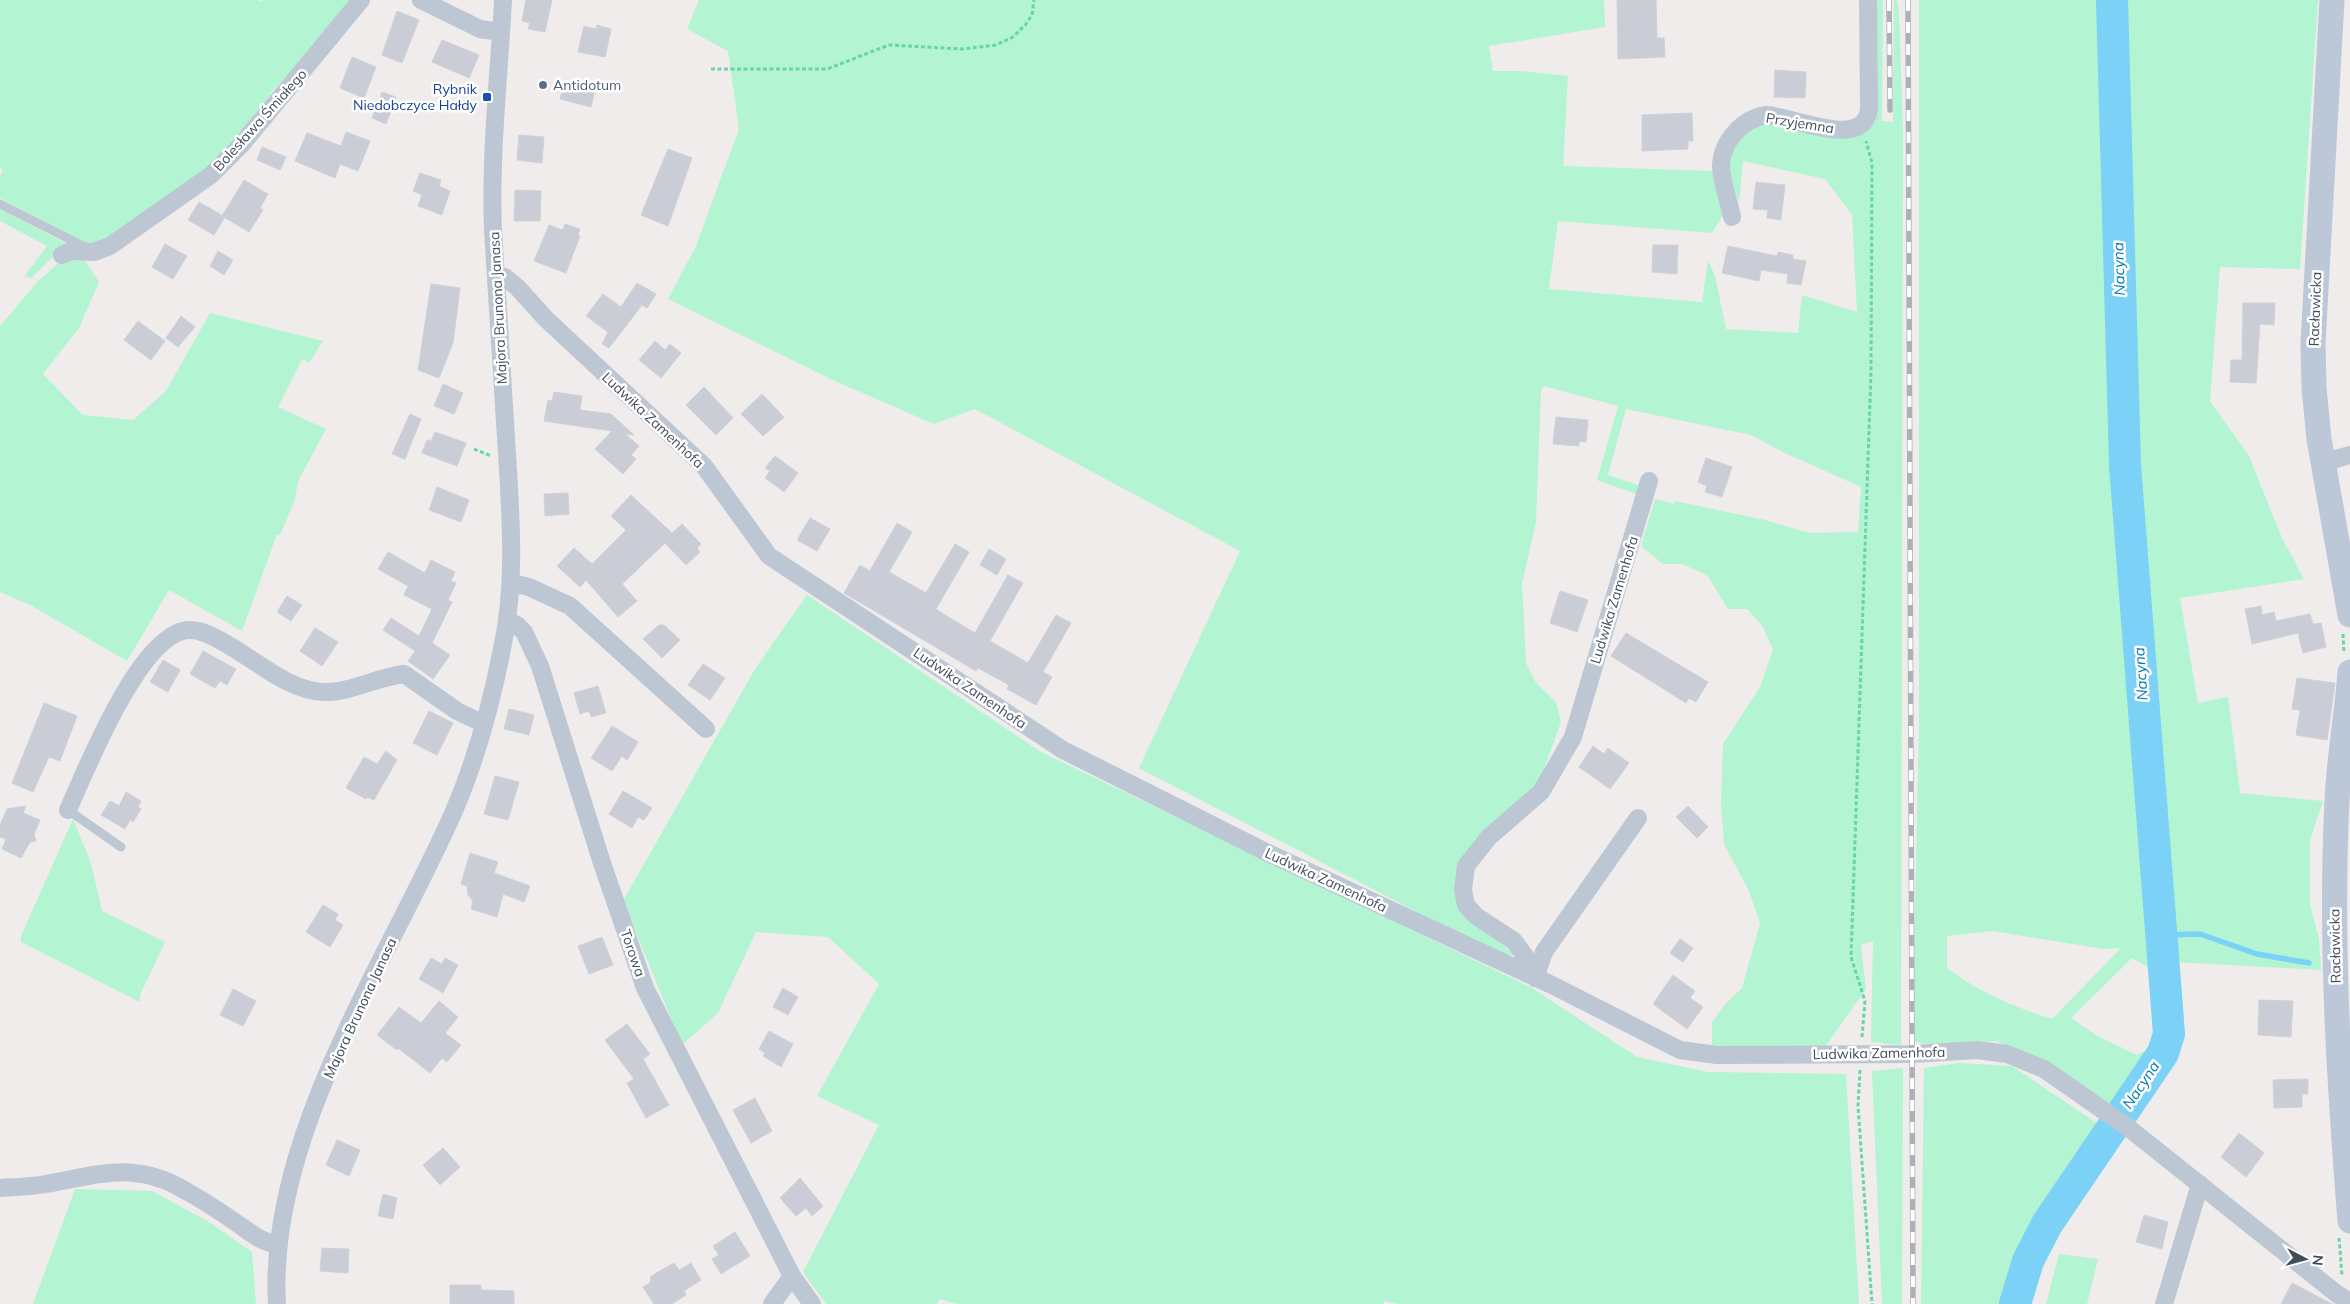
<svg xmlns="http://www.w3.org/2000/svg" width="2350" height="1304" viewBox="0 0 2350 1304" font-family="Mulish,sans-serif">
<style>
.green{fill:#b3f4d2;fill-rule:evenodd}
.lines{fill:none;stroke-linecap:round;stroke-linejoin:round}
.stream{stroke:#7bd1f6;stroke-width:5.5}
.river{stroke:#7bd1f6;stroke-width:32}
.building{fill:#cacdd5;stroke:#cfd1d9}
.path{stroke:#67d5a9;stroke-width:3;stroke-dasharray:4 2.5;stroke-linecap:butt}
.lane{stroke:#bdc7d4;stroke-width:9}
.street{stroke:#bdc7d4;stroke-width:18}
.secondary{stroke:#bcc7d8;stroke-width:25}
.rail-casing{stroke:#adb0b7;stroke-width:5.5}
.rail{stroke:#fff;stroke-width:4;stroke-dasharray:11;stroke-linecap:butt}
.service-dot{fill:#5c6f8a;stroke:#fff;stroke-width:2}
.transit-dot{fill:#1a4fb4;stroke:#fff;stroke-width:2}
.labels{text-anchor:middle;stroke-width:5;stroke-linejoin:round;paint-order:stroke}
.service-label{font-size:14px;fill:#4e5e75;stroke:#fff;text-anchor:start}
.transit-label{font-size:14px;fill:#164399;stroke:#fff;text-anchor:end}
.street-label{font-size:14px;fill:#424d5b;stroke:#fff}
.water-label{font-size:15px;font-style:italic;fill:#007bb1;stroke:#fff}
</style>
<rect width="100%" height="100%" fill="#efeceb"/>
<path class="green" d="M0 0H258L262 2 263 0H354L320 43 273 90 250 125 214 163 127 229 90 246 0 198V176L3 170 0 168Z
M699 0H1604L1605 27 1489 46 1493 71H1521L1568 76 1563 166 1713 171 1723 215 1712 233 1558 221 1549 289 1702 302 1708 260 1715 276 1726 329 1798 333 1802 295 1857 312 1852 215 1825 179 1743 161 1739 202 1727 173 1732 147 1737 139 1765 121 1850 138 1867 128 1871 0H1883L1882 121 1893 122 1894 0H1897L1899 12 1903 129 1901 1045 1871 1042 1873 941 1861 945 1866 989 1825 1047 1712 1049V1022L1727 1002 1742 988 1760 923 1749 891 1724 844 1721 803 1723 744 1760 687 1773 649 1762 626 1747 609H1728L1707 575 1682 564H1663L1641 546 1655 499 1674 504 1675 501 1765 520 1809 533 1858 532 1861 487 1783 452 1751 435 1626 409 1608 475 1641 486 1639 495 1597 480 1618 406 1544 386 1541 389 1536 522 1522 584 1526 663 1536 683 1556 702 1561 722 1536 791 1461 859 1454 894 1494 937 1516 955 1502 956 1415 917 1417 912 1139 768 1240 551 975 409 934 424 837 382 668 299 696 246 739 129 728 51 687 29Z
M1919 0H2106L2120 458 2133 637 2164 1010V1038L2152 1046 2157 1033 2155 971 2132 958 2071 1018 2096 1035 2137 1055 2162 1043 2118 1110 2062 1071 1996 1041 1942 1047 1912 1041 1919 726ZM1992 931 2104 949 2121 948 2052 1019C2014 1007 1979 992 1947 968V936Z
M2117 0H2318L2300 269 2220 267 2210 401 2249 456 2282 538 2304 579 2180 598 2198 703 2228 697 2240 793 2323 801 2310 840V904L2319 939 2321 970 2174 962 2168 929 2132 439Z
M0 209 71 246 61 249 31 278 24 277 47 246 0 221Z
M64 258 84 259 99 282 79 328 43 374 83 415 133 420 166 391 210 313 323 341 309 363 302 359 278 407 326 429 298 481 295 500 280 535 277 534 242 631 169 590 127 661 32 606 0 592V326L38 281Z
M807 595 1041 752 1532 988 1637 1057 1708 1072 1846 1074 1859 1304H1397L1385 1301 1383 1304H957L940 1299 936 1304H826L803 1272 879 1125 817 1096 879 984 828 937 756 932 718 1013 682 1045 623 901 755 669Z
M73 819 91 863 102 911 165 942 140 995V1002L21 942V936Z
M1959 1063 2012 1066 2101 1126C2069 1165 2037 1207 2016 1253L2020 1257 2007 1304H1921L1924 1068Z
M1903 1068 1902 1304H1882L1872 1071Z
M75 1189 152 1191 209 1222 252 1252 256 1304H33Z
M2059 1254 2098 1259 2087 1304H2046Z"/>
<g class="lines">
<path class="stream" d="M2162 935 2200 934 2257 954 2309 963"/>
<path class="river" d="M2015 1304 2028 1261 2047 1224 2163 1053 2169 1034 2125 465 2112 0"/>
</g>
<path class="building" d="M526 0H552L545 32 528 29 530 23 522 21Z
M1617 0H1656L1657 38H1664L1665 57 1618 59Z
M397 11 419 20 402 63 382 55Z
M597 25 611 29 605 57 578 52 584 26 596 29Z
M442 40 479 55 469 78 432 62Z
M352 57 376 67 364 98 340 88Z
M1775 70 1806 72 1805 98 1774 97Z
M564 83 595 90 591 107 560 99Z
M382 92 396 97 386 124 372 118Z
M1692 113 1693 141H1688V149L1642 151V115Z
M346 132 370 141 358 171 340 164 335 178 295 161 307 133 341 146Z
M519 135 544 137 542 163 517 160Z
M262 147 286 157 280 170 257 160Z
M668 149 692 158 668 226 641 215Z
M420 173 441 180 439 186 450 191 442 215 418 206 422 195 413 191Z
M244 180 268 194 260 208 263 210 249 232 222 216Z
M1756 182 1785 185 1781 220 1767 218 1768 210 1753 209Z
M515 190 541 191 540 221H514Z
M199 202 225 217 214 235 188 220Z
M565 224 580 229 578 235 580 236 566 273 534 261 549 225 563 230Z
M165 244 187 256 173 279 152 267Z
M1653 245H1678L1677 274 1652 272Z
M1728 246 1777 256 1778 252 1793 255V259L1806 261 1801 285 1787 283 1788 274 1761 270 1759 281 1722 273Z
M218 251 233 260 224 275 210 266Z
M637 283 656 294 647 308 642 305 609 348 602 344 608 332 586 316 603 294 621 307Z
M431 284 460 288 453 343 439 378 418 370Z
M2243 303H2275L2274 325 2260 324 2256 383 2230 382 2231 360H2242Z
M181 316 195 327 178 347 166 338Z
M138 321 165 341 151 360 124 340Z
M655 341 665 350 670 344 681 353 661 378 639 360Z
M443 384 463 393 454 414 434 406Z
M704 387 733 418 716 435 686 405Z
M554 392 582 396 580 410 611 414 634 435 625 434 639 446 631 455 636 459 623 474 595 449 612 431 544 421 548 400 552 401Z
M762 394 784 417 763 436 741 414Z
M410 414 421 419 405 459 392 454Z
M1556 417 1588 420 1586 442 1579 441V446L1553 444Z
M435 432 466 443 457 466 422 453 427 440 431 441Z
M775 456 798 473 784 492 765 478 770 471 765 468Z
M1706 458 1732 467 1722 497 1705 492 1707 486 1698 482Z
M437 487 469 500 461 522 429 510Z
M568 493 569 514 545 516 544 494Z
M631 495 672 533 682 524 701 544 697 548 700 552 686 565 665 543 622 584 637 601 618 617 586 580 580 587 557 566 574 548 592 564 626 530 611 516Z
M810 518 830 529 817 551 797 540Z
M897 523 912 532 889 572 926 593 955 544 969 552 936 609 945 615 975 633 1008 575 1023 583 990 641 1028 663 1056 615 1071 623 1043 672 1052 677 1036 705 1007 689 1009 685 978 668 976 671 844 593 860 565 870 571Z
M989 549 1006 559 997 575 980 565Z
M388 552 425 573 431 560 455 572 451 581 456 583 448 600 452 602 432 643 450 655 433 679 408 661 415 651 383 630 391 618 419 636 432 609 404 595 408 586 378 569Z
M1560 591 1588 600 1577 632 1550 623Z
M287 596 302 605 291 621 277 612Z
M2261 606 2262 615 2274 612 2276 621 2310 614 2313 624 2321 623 2326 647 2303 653 2298 633 2252 644 2245 609Z
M659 625H664L680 640 662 658 643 639Z
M315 628 338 642 322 666 300 651Z
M1626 633 1708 682 1696 702 1689 698 1686 703 1611 656Z
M203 651 236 669 227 685 220 681 215 688 190 674Z
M163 660 180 670 168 692 150 682Z
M703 664 725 678 710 700 688 685Z
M2297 678 2335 683 2327 740 2296 735 2300 710 2292 709Z
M598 686 606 713 591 717 589 711 580 714 574 693Z
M44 703 77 716 60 761 49 757 33 792 12 783Z
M509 709 534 715 529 735 504 729Z
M429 711 453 723 437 755 413 743Z
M612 726 638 742 627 760 622 756 612 771 591 758Z
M1593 746 1604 754 1608 748 1629 763 1610 789 1579 767Z
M386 751 397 760 374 800 367 797 366 799 346 788 364 757 377 764Z
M495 776 519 782 508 820 484 814Z
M623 791 652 808 644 820 638 817 632 828 609 814Z
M126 792 141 801 138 807 141 809 133 822 130 820 125 829 101 815 110 801 119 806Z
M26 806 23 813 40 820 34 834 36 841 30 842 21 858 2 849 6 839 0 837V825L7 809Z
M1688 806 1708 827 1697 838 1676 817Z
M470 853 498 862 494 873 530 886 524 902 503 894 497 917 471 909 473 901 468 895 467 886 461 884Z
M323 905 338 914 335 920 343 925 330 947 306 932Z
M602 937 613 965 589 974 578 946Z
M1680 939 1693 948 1683 962 1670 953Z
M431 958 442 964 445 958 458 965 443 993 419 979Z
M1673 975 1695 991 1690 998 1703 1007 1687 1029 1653 1004Z
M783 988 798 997 788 1015 773 1007Z
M233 989 256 1001 243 1026 220 1015Z
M2259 1000 2293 1001 2291 1037 2258 1035Z
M439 1001 458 1017 445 1033 461 1045 447 1062 442 1058 430 1073 398 1048 397 1050 377 1035 399 1007 421 1023Z
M627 1024 650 1054 643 1059 669 1105 646 1118 627 1083 634 1079 605 1040Z
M769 1031 793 1044 781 1067 763 1056 765 1053 759 1049Z
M2308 1079V1094H2302V1107L2274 1108 2273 1080Z
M755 1098 772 1131 751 1143 733 1110Z
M2239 1133 2264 1153 2246 1177 2221 1157Z
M337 1140 360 1150 349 1176 326 1165Z
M443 1148 460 1167 440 1185 423 1165Z
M800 1178 823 1206 812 1216 806 1208 796 1216 780 1198Z
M383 1194 397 1198 393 1219 378 1216Z
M2144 1215 2168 1222 2162 1249 2136 1242Z
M735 1232 750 1256 721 1274 712 1259 719 1255 713 1246Z
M322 1248 349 1249 348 1273 320 1271Z
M674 1263 679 1270 691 1263 701 1280 684 1291 686 1295 672 1304H654L643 1287 650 1283 651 1276Z
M2292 1283 2332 1304H2281Z
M450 1285H481V1290L514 1291V1304H450Z"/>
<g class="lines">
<path class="path" d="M711 69H827L889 45 962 49 996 45 1013 37 1026 24 1032 15 1034 0
M474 449 491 456
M2343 634 2344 653
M1862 1037 1865 1001 1851 957 1871 372 1872 163 1866 141
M1860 1070 1858 1106 1872 1304
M2339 1238 2342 1276"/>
<path class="lane" d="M0 204 85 247
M68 810 121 847"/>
<path class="street" d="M421 0 480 29 501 32
M1732 217C1729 201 1722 184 1721 167 1721 142 1742 119 1766 115 1793 116 1865 152 1869 108L1868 0
M62 255 71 251 94 252 110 246 211 175 241 145 361 0
M496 274 505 277 518 288 546 319 704 466 769 556 1063 750 1268 853 1554 986 1680 1050 1717 1055 1913 1054 1977 1050 2007 1054 2044 1069 2130 1129 2337 1294 2350 1302
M2322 463 2350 455
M512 583 529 587 570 606 706 729
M508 621 517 625 524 632 540 666 602 863 645 988 792 1276 812 1304
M68 810C86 770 141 630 190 630 205 630 223 642 235 649 261 665 292 691 323 692 350 693 377 677 404 674L457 711 484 724
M1535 978 1525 956 1514 941 1476 916 1466 905 1463 890 1466 866 1489 837 1541 792 1573 737 1649 481
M1535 978 1544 952 1638 818
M0 1188C15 1187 31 1187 46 1184 98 1175 136 1160 186 1191 204 1201 221 1212 238 1224 251 1233 261 1242 278 1245
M277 1304C267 1137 388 961 454 811 476 760 491 705 502 649 516 584 511 520 507 454 503 379 497 305 493 230 490 154 499 76 503 0
M772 1304 792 1276
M2164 1304 2200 1184"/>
<path class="secondary" d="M2332 0 2313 343 2314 388 2319 439 2350 615
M2350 672C2347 714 2339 757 2337 800 2330 941 2339 1081 2350 1221"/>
<defs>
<path id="rail" d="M1889 0 1890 110
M1908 0 1913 1304"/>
</defs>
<use href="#rail" class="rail-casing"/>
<use href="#rail" class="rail"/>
</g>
<circle class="service-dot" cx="543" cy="85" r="5"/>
<rect class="transit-dot" x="482" y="92" width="10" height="10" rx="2.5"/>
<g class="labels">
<g class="service-label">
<text x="553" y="90">Antidotum</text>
</g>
<g class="transit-label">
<text x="477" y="94">Rybnik<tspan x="477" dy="16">Niedobczyce Hałdy</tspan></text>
</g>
<g class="street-label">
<text transform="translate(260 120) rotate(-48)" y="5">Bolesława Śmiałego</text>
<text transform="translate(1800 123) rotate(9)" y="5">Przyjemna</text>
<text transform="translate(498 308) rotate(-93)" y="5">Majora Brunona Janasa</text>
<text transform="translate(2315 309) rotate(-88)" y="5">Racławicka</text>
<text transform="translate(653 420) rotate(43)" y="5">Ludwika Zamenhofa</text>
<text transform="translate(1614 600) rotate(-73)" y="5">Ludwika Zamenhofa</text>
<text transform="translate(970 688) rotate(34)" y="5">Ludwika Zamenhofa</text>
<text transform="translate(1326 880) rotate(25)" y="5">Ludwika Zamenhofa</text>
<text transform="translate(2335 946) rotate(-91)" y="5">Racławicka</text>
<text transform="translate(633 953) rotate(71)" y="5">Torowa</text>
<text transform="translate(360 1008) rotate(-65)" y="5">Majora Brunona Janasa</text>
<text transform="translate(1879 1053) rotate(-1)" y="5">Ludwika Zamenhofa</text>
</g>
<g class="water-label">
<text transform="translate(2119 269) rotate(-92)" y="5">Nacyna</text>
<text transform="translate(2141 674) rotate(-94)" y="5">Nacyna</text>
<text transform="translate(2141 1085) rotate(-56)" y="5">Nacyna</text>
</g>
</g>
<g transform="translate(2305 1259) rotate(96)" stroke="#ffffff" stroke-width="4" paint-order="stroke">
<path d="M0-4L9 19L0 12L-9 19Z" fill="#424d5b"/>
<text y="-8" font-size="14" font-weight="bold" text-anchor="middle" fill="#424d5b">N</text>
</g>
</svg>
